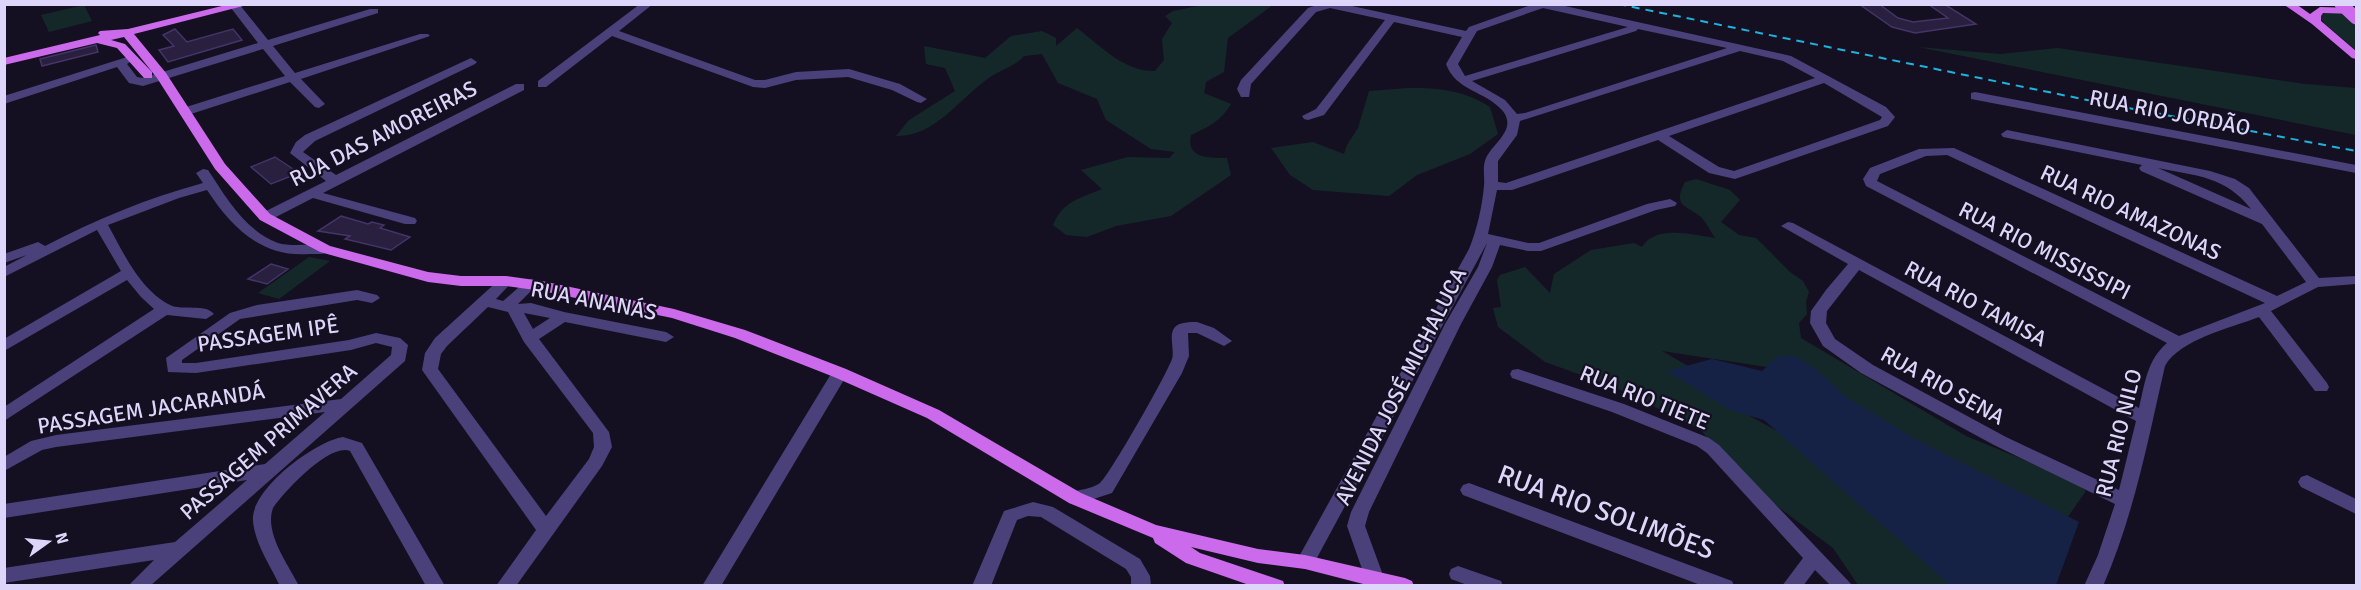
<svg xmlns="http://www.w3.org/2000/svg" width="2361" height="590" viewBox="0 0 2361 590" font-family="Signika,sans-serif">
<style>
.green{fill:#14282a}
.water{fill:#162245}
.building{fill:#291f3f;stroke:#443468;stroke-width:1.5}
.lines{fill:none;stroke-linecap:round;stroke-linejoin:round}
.minor{fill:#4a417a;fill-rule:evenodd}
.major{fill:#cb6aeb;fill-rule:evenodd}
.rail{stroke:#1db3de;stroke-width:2;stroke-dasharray:8 6;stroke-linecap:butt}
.major-bridge{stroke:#cb6aeb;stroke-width:13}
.labels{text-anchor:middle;stroke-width:4.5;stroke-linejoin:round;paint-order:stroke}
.street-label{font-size:22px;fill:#ded5fa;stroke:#151021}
.near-street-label{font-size:27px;fill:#ded5fa;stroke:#151021}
</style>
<rect width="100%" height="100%" fill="#151021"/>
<path class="green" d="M1208 4 1273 5 1228 38 1224 72 1206 82 1204 93 1231 104C1221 121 1208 127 1191 135 1185 159 1211 158 1227 158L1231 175 1171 216 1116 226 1087 237 1066 235 1053 225C1062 202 1080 198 1102 189L1081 170 1128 157 1169 158 1175 152 1151 149 1106 120 1097 99 1058 83 1042 54 1024 56C1014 67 1001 69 989 78 959 98 936 137 896 136L909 120 955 91 945 68 926 64 924 46 985 58 1011 36 1042 31 1056 38V46L1077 28C1101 46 1124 72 1155 71L1164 60 1162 39 1172 23 1165 16 1173 11Z
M84 5 92 21 49 32 41 15Z
M2338 11 2356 25V50L2325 24 2320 17 2321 12Z
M1918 47 2000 54 2057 48 2305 84 2356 88V135Z
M1408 88C1440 88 1463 90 1490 107L1498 134 1470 154 1417 175 1389 196 1313 190 1290 175 1271 148 1313 142 1344 154 1347 145 1358 128 1369 91Z
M1696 179 1730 190 1740 200 1721 222 1739 235 1756 238 1790 272 1803 281 1809 292 1806 302 1807 314 1799 323 1801 338 1966 436 2073 480 2086 491 2067 518 1991 501 1786 370 1662 351 1695 370 1712 395 1784 435 1958 585H1858L1833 548 1741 479 1700 429 1612 386 1545 362 1498 327 1493 308 1501 307 1497 280 1500 275 1525 267 1550 293 1554 274 1591 250 1634 243 1642 247C1656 224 1693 235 1715 238 1711 232 1706 222 1701 217 1687 205 1672 207 1685 182Z
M309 257 330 261 279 299 258 293Z"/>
<path class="water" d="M1778 356H1795L1817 370 1845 396 1913 438 2079 522 2056 585H1950L1764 420 1730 410 1667 371 1712 359 1762 371Z"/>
<path class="building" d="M1859 4H1879L1898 18 1913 22 1948 18 1928 4H1944L1976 24 1915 33 1892 27Z
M175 29 187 42 233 29 242 40 168 62 159 50 174 46 163 35Z
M96 45 98 52 42 66 40 59Z
M275 157 299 173 271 184 251 167Z
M341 216 368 224 372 222 384 225 380 228 410 237 391 250 345 239 350 236 318 231Z
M271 264 288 269 267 284 248 279Z"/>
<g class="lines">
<path class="minor" d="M228 4H239L268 40 370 9H378V13L273 46 295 73 420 34H428L430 36 301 79 325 104 319 108 315 107 290 82 191 114H183L181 111 183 108 285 76 263 49 143 86 129 83 117 67 4 104V96L127 57 133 60 127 64 137 77 143 78 258 43Z
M640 4H653L619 31 755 80H765L796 72 849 69 900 84 927 99 921 103 917 102 892 90 848 77 796 80 765 88 753 87 612 36 546 87H538V81Z
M1320 4H1343L1466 31 1469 27 1534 4H1556L1791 56 1886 107 1895 117 1888 126 1735 179 1709 173 1658 140 1512 190H1497L1488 234 1528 243H1539L1647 204 1670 199 1677 203 1675 206 1656 210 1541 251H1528L1500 245 1492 267 1461 324 1369 512 1365 526 1387 586H1368L1347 526 1351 512 1445 324 1478 267 1487 243 1312 567 1305 569 1298 567 1296 562 1469 249C1477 229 1482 207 1484 186 1485 176 1482 167 1486 158 1494 142 1518 129 1502 110 1485 91 1456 91 1446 64L1462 37 1394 22 1324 115 1308 120 1304 119 1302 116 1316 109 1385 20 1330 8 1316 12 1251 84 1249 97H1241L1237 89 1241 80 1308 8ZM1543 8 1628 27 1465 76 1458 64 1477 31ZM1638 29 1727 48 1525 113 1517 114 1505 100 1472 81 1636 31ZM1740 51 1783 61 1815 78 1506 183 1498 182V161L1517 135 1520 121ZM1824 83 1882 117 1880 120 1734 171 1719 167 1669 136Z
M471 58 477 62 475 64 315 141 303 152 336 175 516 84H524V90L323 193 415 218 417 221 415 224H405L313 198 270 220H260L258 217 260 214 326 181 290 153 296 142 305 135Z
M1975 92 2356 165V173L1971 99V93Z
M2007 130 2210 171 2235 179 2249 188 2319 278 2356 276V284L2318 287 2271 311 2327 383 2329 387 2327 391H2315L2259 317C2231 328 2180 339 2165 366 2148 440 2134 515 2103 586H2084L2098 555 2115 504 1994 445 1861 373 1823 346 1810 323 1811 311 1826 290 1848 264 1781 226 1788 222 1793 223 2139 408C2145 383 2147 360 2167 343L1866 186 1863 179 1870 168 1919 149 1954 148 2277 296 2306 282 2262 224 2141 171 2139 168 2142 165 2003 137 2001 134ZM1947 155 2265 303 2179 336 1877 181 1880 174 1926 156ZM2158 168C2197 176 2225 176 2251 209ZM1859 270 2136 421 2119 490 2006 437 1873 365 1835 339 1826 323 1827 311Z
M203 169 208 170C226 197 245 231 278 243 292 248 325 241 332 249 327 255 318 254 310 254 262 258 232 228 207 190L179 198 108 225C123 252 140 290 170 305 182 311 205 303 214 314L206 319 167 315 4 421V407L154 309 141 297 127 280 4 351V339L121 271 97 230 4 277V267L27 255 4 263V254L38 242 45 246C97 219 145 199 203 183L196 173Z
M506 276 513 281 496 299 503 301 526 281 531 279 538 284 518 304 531 303 564 312 666 332 674 337 666 342 565 322 539 339 609 432 612 447 602 466 516 586H496L536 530 422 370 425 353 435 338 501 278ZM488 307 508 312 524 342 593 433 594 447 589 459 546 516 438 369 441 354 447 346ZM524 313 550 318 533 329Z
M357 290 377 295 380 298 372 303 357 300 240 319 182 360V363H196L349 340 376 333 400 338 408 345 405 361 150 586H128L154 560 4 583V568L175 542 247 480 4 518V504L265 464 325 412 56 447 42 450 4 471V457L31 441 56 435 341 399 391 355 392 347 376 343 351 350 196 373 168 372 166 358 230 313 257 305Z
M1197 322 1214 328 1232 341 1224 346 1197 333H1188L1189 356 1182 373 1112 493 1075 505 1069 503 1066 498 1069 493C1077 490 1092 489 1100 483 1109 476 1167 374 1172 359 1175 351 1168 334 1175 327 1180 322 1190 322 1197 322Z
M840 368 846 369 848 373 721 586H702L834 369Z
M1518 369 1624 404 1709 438 1719 445 1853 586H1831L1815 570 1803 586H1782L1803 558 1707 453 1697 446 1612 412 1512 378 1510 374 1512 370Z
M343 437 362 443 445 586H426L350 451C329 443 284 492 273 508 264 533 288 564 299 586H280C270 565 255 544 253 521 250 490 315 441 343 437Z
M2307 475 2356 499V514L2301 487 2298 482 2301 477Z
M1469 483 1732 581 1734 586H1703L1463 495 1460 490 1463 485Z
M1033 502 1053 507 1140 559 1150 576 1151 586H1131V577L1126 569 1041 517 1028 516 1017 520 991 586H972L1004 511Z
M1458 566 1501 581 1503 586H1470L1451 579 1449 574 1451 569Z"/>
<path class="major" d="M230 4H251L134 34 166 73 225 164 270 214 330 246 428 272 461 276H506L542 281 674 309 745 330 846 369 939 410 1081 493 1156 525 1258 549 1305 555 1405 578 1412 581 1414 586H1371L1305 569 1258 563 1191 547 1200 553 1283 581 1285 586H1252L1186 563 1155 543 1153 538 1069 503 927 418 834 377 735 338 672 318 542 291 506 286H461L428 282 320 252 260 220 215 169 157 78 124 37 111 40 125 44 152 72V78H144L117 48 97 43 4 65V58L100 35 98 33 100 31 128 29Z
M2283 4H2296L2310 14 2320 7 2356 8V14L2323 13 2321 16V21L2356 51V59L2352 58 2312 24Z"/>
<path class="rail" d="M1618 4 2097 102 2356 151"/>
<path class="major-bridge" d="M2341 4 2356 18"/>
</g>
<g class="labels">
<g class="street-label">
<text transform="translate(2170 112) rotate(11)" y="8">RUA RIO JORDÃO</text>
<text transform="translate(383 133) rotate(-27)" y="8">RUA DAS AMOREIRAS</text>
<text transform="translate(2131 212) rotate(25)" y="8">RUA RIO AMAZONAS</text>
<text transform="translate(2045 250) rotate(27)" y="8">RUA RIO MISSISSIPI</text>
<text transform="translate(594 300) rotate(11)" y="8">RUA ANANÁS</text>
<text transform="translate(1976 303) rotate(28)" y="8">RUA RIO TAMISA</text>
<text transform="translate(268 334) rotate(-8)" y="8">PASSAGEM IPÊ</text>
<text transform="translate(1943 385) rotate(29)" y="8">RUA RIO SENA</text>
<text transform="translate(1400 386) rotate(-63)" y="8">AVENIDA JOSÉ MICHALUCA</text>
<text transform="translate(1645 397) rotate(22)" y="8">RUA RIO TIETE</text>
<text transform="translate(151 408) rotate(-9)" y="8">PASSAGEM JACARANDÁ</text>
<text transform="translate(2118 433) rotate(-76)" y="8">RUA RIO NILO</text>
<text transform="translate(268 441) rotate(-41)" y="8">PASSAGEM PRIMAVERA</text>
</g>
<g class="near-street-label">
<text transform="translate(1606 512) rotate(20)" y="9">RUA RIO SOLIMÕES</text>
</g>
</g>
<rect width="2361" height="590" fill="none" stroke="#ded5fa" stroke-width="12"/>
<g transform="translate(48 542) rotate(75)" stroke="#151021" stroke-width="4.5" paint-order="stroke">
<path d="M0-4.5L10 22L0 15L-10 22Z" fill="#ded5fa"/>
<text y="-9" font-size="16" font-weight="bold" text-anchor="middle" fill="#ded5fa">N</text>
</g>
</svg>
